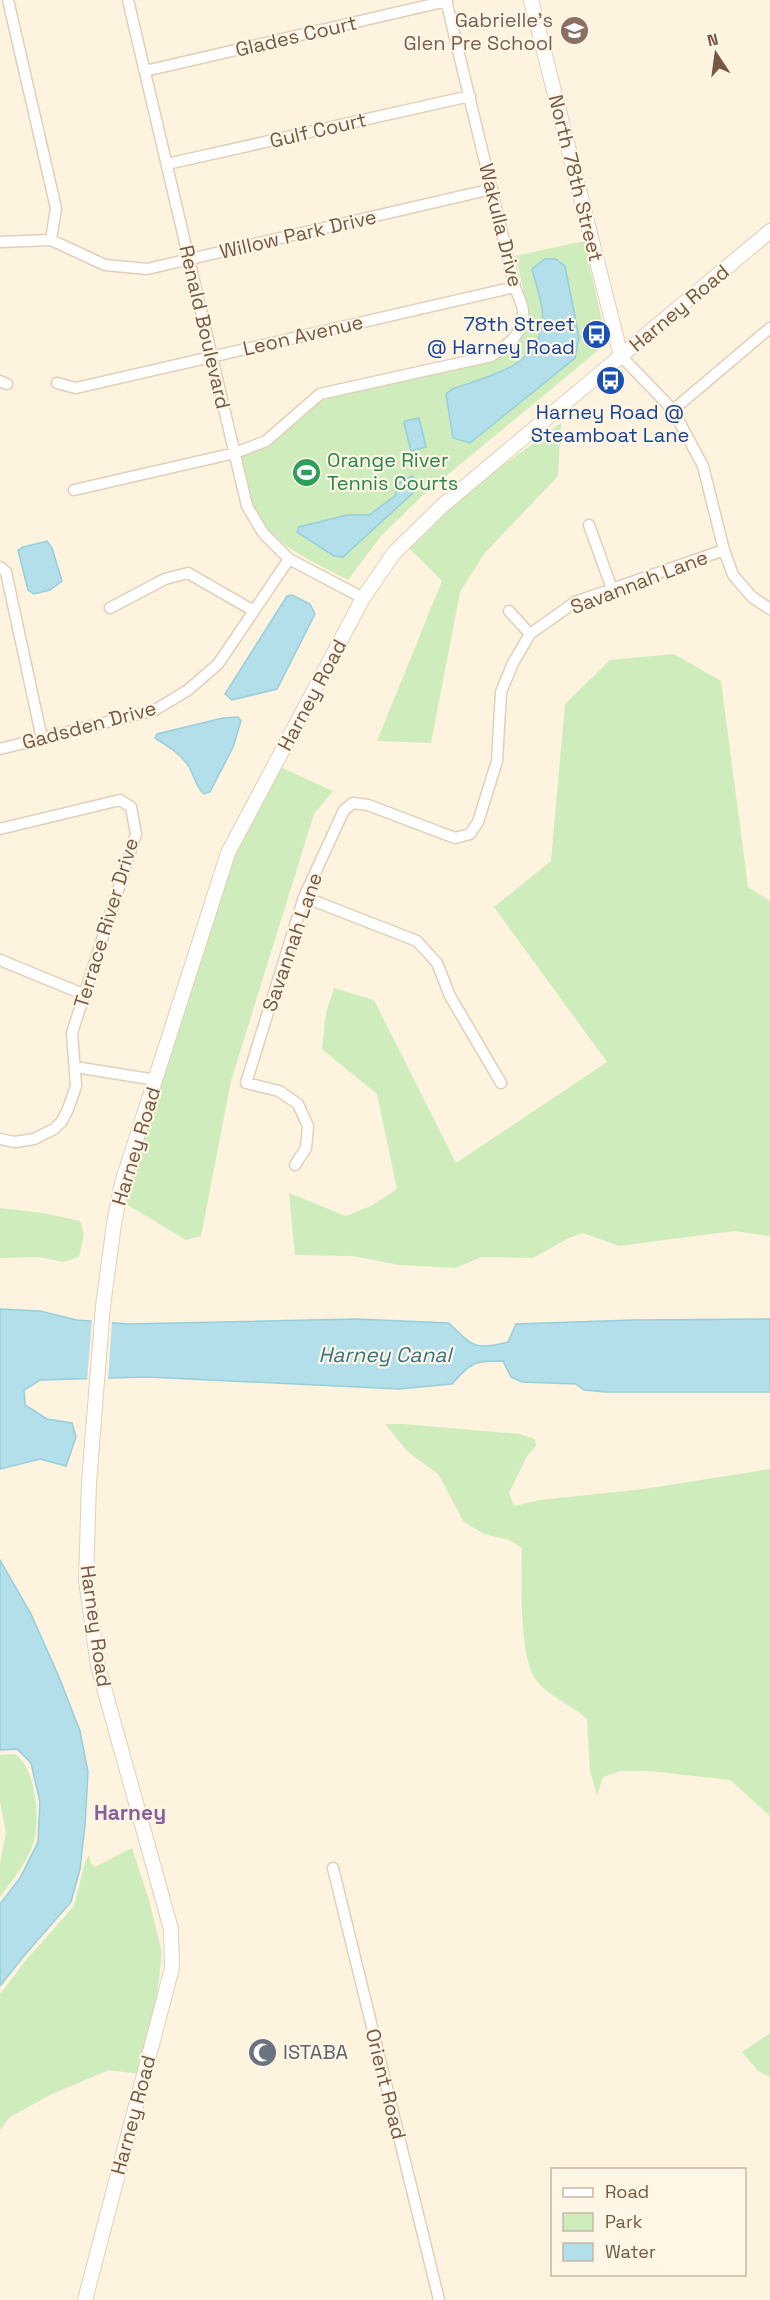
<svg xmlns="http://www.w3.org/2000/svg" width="770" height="2300" viewBox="0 0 770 2300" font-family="'Space Grotesk',sans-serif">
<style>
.green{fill:#ceecbc}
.water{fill:#b2dfe9;stroke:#97cedb;stroke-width:1.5}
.pier{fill:#fef3de}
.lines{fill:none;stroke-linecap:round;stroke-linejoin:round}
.minor-casing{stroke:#e2cfba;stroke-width:13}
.tertiary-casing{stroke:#e2cfba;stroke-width:16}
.minor{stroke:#fff;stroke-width:10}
.tertiary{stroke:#fff;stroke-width:14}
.labels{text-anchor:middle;stroke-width:4.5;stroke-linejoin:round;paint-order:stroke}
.education-label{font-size:20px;fill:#785e54;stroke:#fff6e6;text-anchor:end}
.street-label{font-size:20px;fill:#765844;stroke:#fff6e6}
.transit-label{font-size:20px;fill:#164399;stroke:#fff6e6;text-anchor:end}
.leisure-label{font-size:20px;fill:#27864d;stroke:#fff6e6;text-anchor:start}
.worship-label{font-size:20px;fill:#5b616d;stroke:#fff6e6;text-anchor:start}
.water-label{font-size:21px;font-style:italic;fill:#3a7584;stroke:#fff6e6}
.neighbourhood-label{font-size:21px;font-weight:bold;fill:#885f9a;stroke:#fff6e6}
</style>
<rect width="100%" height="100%" fill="#fef3de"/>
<path class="green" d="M584 241 607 343 422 496 381 536 348 580C312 561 269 544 252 505 245 490 243 472 238 456L323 397 492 359C500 355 513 351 517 345 535 319 522 284 515 256Z
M561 423 558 476 484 554 460 592 431 743 377 741 442 581 405 544 445 508Z
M674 654 721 681 748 887 770 901V1236L734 1231 619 1246 583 1233 569 1238 533 1258 481 1257 456 1268 400 1265 352 1256 295 1255 289 1193 346 1216 371 1206 397 1189 377 1094 322 1049 326 1013 334 988 374 1000 456 1163 607 1062 494 907 551 861 565 704 610 660Z
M276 765 333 791 314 814 231 1081 201 1236 186 1240 126 1204 164 1065 223 874Z
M0 1208 43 1213 80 1221 84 1234 79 1257 63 1262 39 1257 0 1258Z
M385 1424H403L520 1434 535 1439 536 1446 527 1456 509 1493 514 1506 540 1500 644 1489 770 1469V1816L730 1780 649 1771H621L603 1777 597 1795 590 1771 587 1719C572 1705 548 1696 536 1680 519 1658 521 1576 522 1548L509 1540 484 1534 464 1522 438 1474 408 1452Z
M15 1754C36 1768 40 1817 34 1841 28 1861 13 1880 0 1897V1863L6 1833 0 1801V1755Z
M132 1848 149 1900 162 1953 155 2011 139 2074 109 2070 52 2094 10 2117 0 2130V1994L26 1960 74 1906 85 1862 89 1855 91 1864 95 1867Z
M770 2033V2077L758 2071 742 2052Z"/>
<path class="water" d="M545 259H556L565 266 579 337 575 358 470 443 453 438 446 394 452 389C486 377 536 368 542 325 545 307 536 286 532 269Z
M419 418 426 447 411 451 404 423 405 421Z
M412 476 418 481 414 492 343 557 334 556 297 532 299 527 347 515H369L395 496 399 483Z
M47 541 52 548 62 581 50 590 34 594 28 590 18 550 23 547Z
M292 595 310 604 315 614 277 689 232 700 225 694 287 596Z
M238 717 241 721 233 747 210 792 204 794C196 788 194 774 188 765 179 753 168 746 155 738L157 734 223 718Z
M0 1309 40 1311 77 1320 128 1324 356 1319 449 1323C472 1346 475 1351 508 1342L516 1324 633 1320 770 1319V1392H606L584 1390 576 1384 522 1382 511 1377 503 1361C473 1361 472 1362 452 1384L399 1389 147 1377 40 1380 24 1390 25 1405 47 1419 72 1423 76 1437 66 1466 40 1459 0 1469Z
M0 1560 31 1614 59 1677 80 1731 88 1772 85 1825 80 1869 71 1902 23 1957 0 1986V1904L20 1878 38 1842 40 1802 31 1763 17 1749 0 1750Z"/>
<path class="pier" d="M92 1318 112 1320 108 1381H87Z"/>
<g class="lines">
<defs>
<path id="minor" d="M8 0 56 208 51 240
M128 0 247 506 263 533 289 559 363 598
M145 71 447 1
M167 164 470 96
M0 242 51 240 105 265 147 269 492 189
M621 356 673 410 703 466 724 550 733 575 752 597 770 609
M0 381 7 384
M57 383 76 388 515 287
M673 410 770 328
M74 490 235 453 266 441 320 394 491 356C508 345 525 333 523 310 522 303 517 294 515 287L446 0
M589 525 612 589
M0 567 6 572 42 739
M110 608 165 579 188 573 254 611
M509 611 530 634
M0 749 155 710 188 690 218 664 289 559
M0 829 120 800 131 807 136 834 72 1033 76 1086 68 1109 62 1121 54 1129 34 1139 15 1142 0 1139
M304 897 417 941 437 963 450 996 501 1083
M0 960 83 994
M75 1067 156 1080
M295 1165 306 1148 308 1126 298 1104 279 1091 246 1083 304 897 344 810 353 803 368 805 455 838 470 834 478 822 497 761 501 692 513 663 530 634 575 602 724 550
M333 1868 439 2300"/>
<path id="tertiary" d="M531 0 621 356
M85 2300 172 1968 171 1929 98 1666 86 1580 89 1482 103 1306 114 1224 122 1183 228 853 363 598 394 553 442 506 770 231"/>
</defs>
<use href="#minor" class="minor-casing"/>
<use href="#tertiary" class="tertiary-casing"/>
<use href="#minor" class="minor"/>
<use href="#tertiary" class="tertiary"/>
</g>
<defs>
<symbol id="school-disc" viewBox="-11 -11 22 22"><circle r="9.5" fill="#8d6e63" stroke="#fff6e6"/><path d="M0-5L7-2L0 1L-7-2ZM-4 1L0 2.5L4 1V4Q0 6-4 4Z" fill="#fff"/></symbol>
<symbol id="bus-disc" viewBox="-11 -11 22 22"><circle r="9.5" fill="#1a4fb4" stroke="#fff6e6"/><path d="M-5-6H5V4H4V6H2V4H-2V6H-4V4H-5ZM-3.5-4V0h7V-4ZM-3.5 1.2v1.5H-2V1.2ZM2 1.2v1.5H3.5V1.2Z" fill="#fff"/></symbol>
<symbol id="stadium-disc" viewBox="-11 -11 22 22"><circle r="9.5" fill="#2e9e5b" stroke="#fff6e6"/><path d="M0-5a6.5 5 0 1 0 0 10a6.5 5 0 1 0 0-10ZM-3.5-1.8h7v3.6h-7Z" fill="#fff"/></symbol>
<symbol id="mosque-disc" viewBox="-11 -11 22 22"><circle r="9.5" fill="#6b7280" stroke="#fff6e6"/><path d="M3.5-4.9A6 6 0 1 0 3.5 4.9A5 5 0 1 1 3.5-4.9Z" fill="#fff"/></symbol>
</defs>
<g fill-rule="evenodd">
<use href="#school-disc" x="558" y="14" width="33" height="33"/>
<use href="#bus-disc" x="580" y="318" width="33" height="33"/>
<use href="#bus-disc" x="594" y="364" width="33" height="33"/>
<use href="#stadium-disc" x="290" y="456" width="33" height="33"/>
<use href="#mosque-disc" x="246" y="2036" width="33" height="33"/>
</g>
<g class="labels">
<g class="education-label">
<text x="553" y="27">Gabrielle's<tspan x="553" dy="23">Glen Pre School</tspan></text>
</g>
<g class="street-label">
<text transform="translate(296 36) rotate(-13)" y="7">Glades Court</text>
<text transform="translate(318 130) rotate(-13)" y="7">Gulf Court</text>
<text transform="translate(576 178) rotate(76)" y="7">North 78th Street</text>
<text transform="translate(501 225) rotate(76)" y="7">Wakulla Drive</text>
<text transform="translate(298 234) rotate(-13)" y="7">Willow Park Drive</text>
<text transform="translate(679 308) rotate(-40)" y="7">Harney Road</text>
<text transform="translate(205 327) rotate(77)" y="7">Renald Boulevard</text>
<text transform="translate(303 335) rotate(-13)" y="7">Leon Avenue</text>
<text transform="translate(639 582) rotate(-21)" y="7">Savannah Lane</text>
<text transform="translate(312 695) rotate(-62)" y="7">Harney Road</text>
<text transform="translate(89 725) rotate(-15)" y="7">Gadsden Drive</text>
<text transform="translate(106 923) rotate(-73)" y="7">Terrace River Drive</text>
<text transform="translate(292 942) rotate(-71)" y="7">Savannah Lane</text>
<text transform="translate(136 1146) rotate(-73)" y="7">Harney Road</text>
<text transform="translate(96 1626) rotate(82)" y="7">Harney Road</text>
<text transform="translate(386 2084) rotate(76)" y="7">Orient Road</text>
<text transform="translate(133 2115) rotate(-75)" y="7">Harney Road</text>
</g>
<g class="transit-label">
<text x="575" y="331">78th Street<tspan x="575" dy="23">@ Harney Road</tspan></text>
<text x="610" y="419" text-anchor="middle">Harney Road @<tspan x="610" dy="23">Steamboat Lane</tspan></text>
</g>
<g class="leisure-label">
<text x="327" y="467">Orange River<tspan x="327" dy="23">Tennis Courts</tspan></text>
</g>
<g class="worship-label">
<text x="283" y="2059">ISTABA</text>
</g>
<g class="water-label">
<text x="385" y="1362">Harney Canal</text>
</g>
<g class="neighbourhood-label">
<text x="130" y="1820">Harney</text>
</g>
</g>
<rect x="551" y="2168" width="195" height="108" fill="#fff6e6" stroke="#c8b7a5" stroke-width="1.5"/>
<rect x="563" y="2188" width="30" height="9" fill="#ffffff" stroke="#c8b7a5" stroke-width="1.5"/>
<text x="605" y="2198" font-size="18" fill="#765844">Road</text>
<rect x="563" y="2213" width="30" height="18" fill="#ceecbc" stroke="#c8b7a5" stroke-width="1.5"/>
<text x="605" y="2228" font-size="18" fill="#765844">Park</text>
<rect x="563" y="2243" width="30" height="18" fill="#b2dfe9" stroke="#c8b7a5" stroke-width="1.5"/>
<text x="605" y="2258" font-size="18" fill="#765844">Water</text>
<g transform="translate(716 54) rotate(347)" stroke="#fff6e6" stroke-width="4.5" paint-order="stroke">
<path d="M0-4.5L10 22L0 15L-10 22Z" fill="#765844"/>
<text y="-9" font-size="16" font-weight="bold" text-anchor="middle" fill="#765844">N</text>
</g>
</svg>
